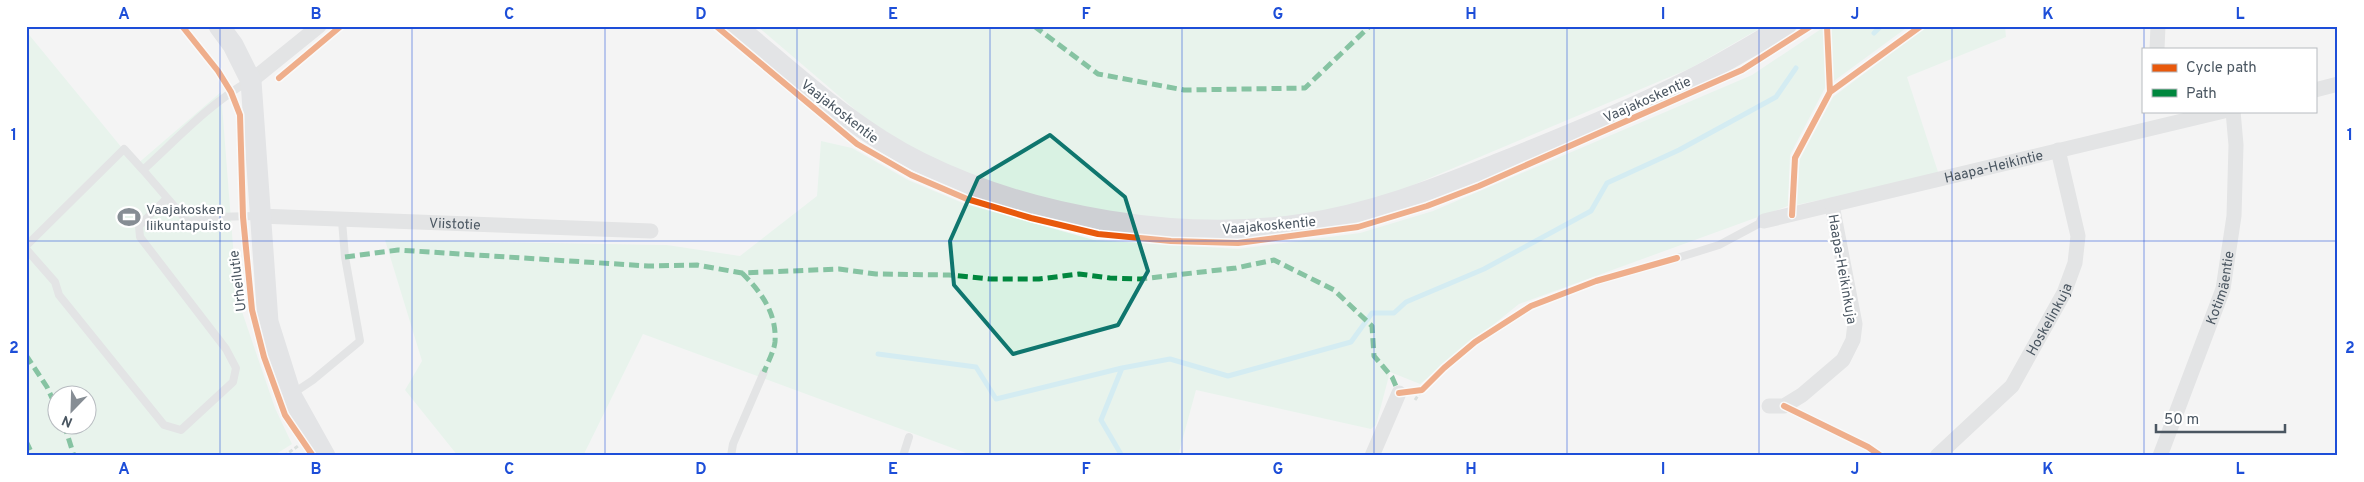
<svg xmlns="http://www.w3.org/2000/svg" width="2364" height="482" viewBox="0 0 2364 482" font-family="Overpass,sans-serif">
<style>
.green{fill:#d9f2e3;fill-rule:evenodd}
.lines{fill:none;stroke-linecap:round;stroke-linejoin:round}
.stream{stroke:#aee2f0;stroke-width:5}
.path{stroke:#bcc7c4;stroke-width:3;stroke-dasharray:4 2.5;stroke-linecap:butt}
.lane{stroke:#ced0d2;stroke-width:8}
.street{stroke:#ced0d2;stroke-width:15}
.secondary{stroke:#ced0d4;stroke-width:21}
.quiet{stroke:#00873e;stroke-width:5;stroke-dasharray:10 5;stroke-linecap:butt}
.cycleway-casing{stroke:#fff;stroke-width:9}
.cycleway{stroke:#e8590c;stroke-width:6}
.marked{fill:none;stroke:#0f766e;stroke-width:4;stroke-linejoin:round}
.grid{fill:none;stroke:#1d4ed8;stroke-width:1;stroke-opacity:0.55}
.labels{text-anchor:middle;stroke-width:4.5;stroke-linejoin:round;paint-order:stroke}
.street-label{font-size:14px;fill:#4a5661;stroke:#fff}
.poi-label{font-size:14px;fill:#4a5661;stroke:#fff;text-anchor:start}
.neatline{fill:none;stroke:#1d4ed8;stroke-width:2}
.grid-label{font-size:16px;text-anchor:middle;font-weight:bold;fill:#1d4ed8}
</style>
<rect width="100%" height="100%" fill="#f4f4f4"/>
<path class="green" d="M757 26H1764L1691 68 1380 199 1304 217 1236 221 1168 219 1105 211 1040 198 974 176 925 156 866 119Z
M1830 26H1909L1834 81Z
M1927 26H2005L2006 37 1907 77 1939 175 1796 205 1800 159 1833 97Z
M1824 27 1827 84 1790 155 1788 206 1519 304 1420 384 1390 372 1376 425 1371 429 1196 390 1178 456H974L643 334 583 456H458L405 390 422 361 385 240 667 245 740 256 817 196 821 141 852 148 908 180 965 204 1094 240 1238 249 1360 233 1433 211 1752 75Z
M26 31 136 165 221 92 237 297 275 408 292 444 273 456H26ZM58 394H88V424H58Z"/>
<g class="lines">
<path class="stream" d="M1874 33 1881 26
M878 354 976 367 996 399 1122 368
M1122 456 1101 420 1122 368 1170 359 1228 376 1351 342 1372 313H1394L1406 302 1484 269 1591 211 1607 183 1679 150 1776 97 1796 68"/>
<path class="path" d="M1415 400 1422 390
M284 456 298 446"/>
<path class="lane" d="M249 81C209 104 177 139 143 170L188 222 211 217 259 216
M26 246 124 149 143 170
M26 249 55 282 59 295 164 425 181 430 233 382 236 368 226 349 140 237 139 226 167 198
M1677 258 1719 245 1764 221
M292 394 313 380 360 341 345 257 342 221
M731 456 733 444 764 372
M903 456 909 437"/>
<g class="street">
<path d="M2157 49 2158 26"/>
<path d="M251 81 319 26"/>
<path d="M2315 90 2338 84"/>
<path id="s1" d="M259 216 651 231"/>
<path id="s2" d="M1764 221 2224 111"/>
<path d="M1769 406H1784L1802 395 1843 360 1853 340 1855 324 1832 205"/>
<path d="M1372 456 1399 393"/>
<path id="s3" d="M1937 456 2012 386 2064 293 2075 263 2078 236 2058 150"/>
<path id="s4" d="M2160 456 2223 289 2234 216 2236 145 2233 111"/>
</g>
<path class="secondary" d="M219 26 233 45 251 81 268 322 291 395 325 456
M736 26C795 75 852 129 921 163 1030 217 1183 243 1303 224 1370 214 1433 190 1495 165 1562 138 1632 110 1696 77 1727 61 1756 43 1786 26"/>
<path class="quiet" d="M1034 26 1098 74 1184 90 1305 88 1370 26
M345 257 398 250 648 266 697 265 742 273 839 269 876 274 949 275 990 279H1039L1079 274 1110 278 1141 279 1236 268 1274 260 1334 290 1372 326 1374 356 1392 377 1399 393
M742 273C761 292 777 313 775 342 774 351 768 362 764 372
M26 355 47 387 58 411
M64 424 74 456
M26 441 33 456"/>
<defs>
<path id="cycleway" d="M182 26 218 71 231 92 240 115 243 217 252 310 264 357 285 415 313 456
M716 26 857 144 911 175 967 199 1031 218 1098 234 1171 241 1238 243 1358 227 1427 206 1479 186 1742 70 1811 26
M1827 26 1830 92
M279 78 341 26
M1792 215 1795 158 1830 92 1921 26
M1399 393 1422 390 1444 368 1475 342 1531 306 1596 281 1677 258
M1784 406 1868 447 1881 456"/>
</defs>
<use href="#cycleway" class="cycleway-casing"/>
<use href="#cycleway" class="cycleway"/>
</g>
<path d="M0 0H2364V482H0ZM1050 135 1125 197 1148 271 1118 325 1013 354 954 285 950 241 978 178Z" fill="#f4f4f4" fill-opacity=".55" fill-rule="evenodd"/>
<path class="marked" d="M1050 135 1125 197 1148 271 1118 325 1013 354 954 285 950 241 978 178Z"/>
<path class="grid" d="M220 26V456M412 26V456M605 26V456M797 26V456M990 26V456M1182 26V456M1374 26V456M1567 26V456M1759 26V456M1952 26V456M2144 26V49M2144 111V456M26 241H2338"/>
<defs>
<symbol id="stadium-bare" viewBox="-9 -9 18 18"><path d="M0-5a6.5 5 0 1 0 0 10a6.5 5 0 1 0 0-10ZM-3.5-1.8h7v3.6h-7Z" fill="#868d94" stroke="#fff" stroke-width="2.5" paint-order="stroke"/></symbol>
</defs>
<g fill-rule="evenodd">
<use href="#stadium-bare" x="113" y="201" width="32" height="32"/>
</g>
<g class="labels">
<g class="street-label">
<text transform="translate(1647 99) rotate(-24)" y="5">Vaajakoskentie</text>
<text transform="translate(840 111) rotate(38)" y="5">Vaajakoskentie</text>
<text dy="5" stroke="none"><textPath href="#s2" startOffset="236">Haapa-Heikintie</textPath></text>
<text dy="5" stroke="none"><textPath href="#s1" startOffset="196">Viistotie</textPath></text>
<text transform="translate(1269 225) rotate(-5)" y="5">Vaajakoskentie</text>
<text transform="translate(1843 269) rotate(80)" y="5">Haapa-Heikinkuja</text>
<text transform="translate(237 281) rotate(-97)" y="5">Urheilutie</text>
<text dy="5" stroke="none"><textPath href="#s4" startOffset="179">Kotimäentie</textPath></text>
<text dy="5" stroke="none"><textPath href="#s3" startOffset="179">Hoskelinkuja</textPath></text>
</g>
<g class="poi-label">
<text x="146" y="214">Vaajakosken<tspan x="146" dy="16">liikuntapuisto</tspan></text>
</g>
</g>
<rect width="2364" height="482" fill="none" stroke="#ffffff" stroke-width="55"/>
<rect x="2142" y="48" width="175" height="65" fill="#ffffff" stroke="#b7bbc0"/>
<rect x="2152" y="64" width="25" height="8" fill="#e8590c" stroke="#b7bbc0"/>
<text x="2186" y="72" font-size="15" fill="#4a5661">Cycle path</text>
<rect x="2152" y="89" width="25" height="8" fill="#00873e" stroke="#b7bbc0"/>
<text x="2186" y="98" font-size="15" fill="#4a5661">Path</text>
<g transform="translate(72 410) rotate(203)"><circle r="24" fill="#ffffff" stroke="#b7bbc0"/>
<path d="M0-4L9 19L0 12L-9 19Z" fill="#868d94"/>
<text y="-8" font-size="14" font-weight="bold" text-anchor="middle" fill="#4a5661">N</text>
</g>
<path d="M2156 424v8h129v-8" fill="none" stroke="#4a5661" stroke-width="2.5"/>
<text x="2164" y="424" font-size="15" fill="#4a5661" stroke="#ffffff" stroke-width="4" paint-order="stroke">50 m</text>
<rect x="28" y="28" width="2308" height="426" class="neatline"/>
<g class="grid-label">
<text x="124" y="19">A</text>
<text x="316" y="19">B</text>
<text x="509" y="19">C</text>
<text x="701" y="19">D</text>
<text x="893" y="19">E</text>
<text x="1086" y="19">F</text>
<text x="1278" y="19">G</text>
<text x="1471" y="19">H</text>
<text x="1663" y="19">I</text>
<text x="1855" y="19">J</text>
<text x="2048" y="19">K</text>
<text x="2240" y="19">L</text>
<text x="14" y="140">1</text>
<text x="2350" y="140">1</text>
<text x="14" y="353">2</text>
<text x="2350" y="353">2</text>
<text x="124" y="474">A</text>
<text x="316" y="474">B</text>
<text x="509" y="474">C</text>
<text x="701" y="474">D</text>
<text x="893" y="474">E</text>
<text x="1086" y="474">F</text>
<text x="1278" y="474">G</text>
<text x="1471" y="474">H</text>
<text x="1663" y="474">I</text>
<text x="1855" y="474">J</text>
<text x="2048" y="474">K</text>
<text x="2240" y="474">L</text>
</g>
</svg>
